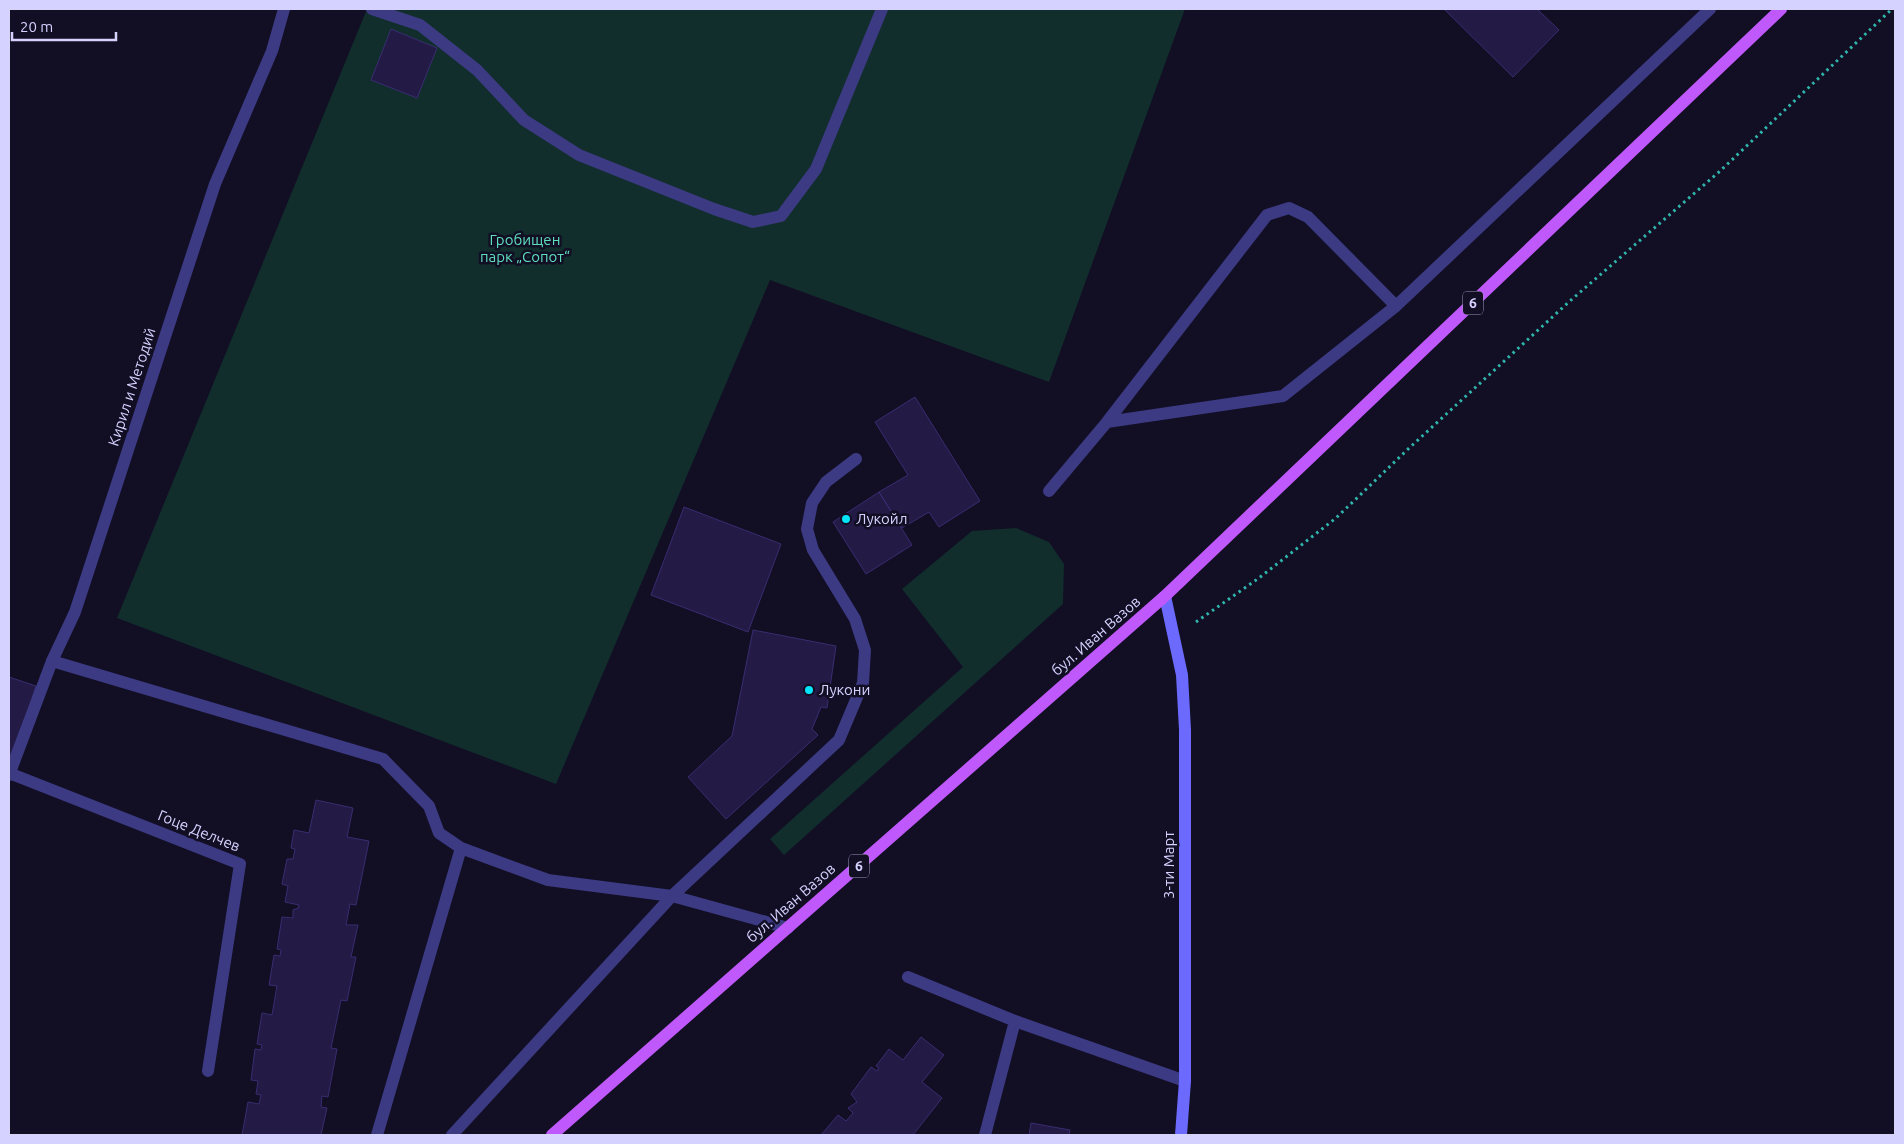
<svg xmlns="http://www.w3.org/2000/svg" width="1904" height="1144" viewBox="0 0 1904 1144" font-family="Ubuntu,sans-serif">
<style>
.green{fill:#112e2d}
.building{fill:#231a45;stroke:#392d71}
.lines{fill:none;stroke-linecap:round;stroke-linejoin:round}
.path{stroke:#2fb6ac;stroke-width:3;stroke-dasharray:2.5 4;stroke-linecap:butt}
.lane{stroke:#3c3a83;stroke-width:12}
.street{stroke:#3c3a83;stroke-width:12}
.secondary{stroke:#6b69fe;stroke-width:12}
.primary{stroke:#bf59fe;stroke-width:12}
.poi-dot{fill:#01e5fc;stroke:#120e24;stroke-width:2}
.labels{text-anchor:middle;stroke-width:5;stroke-linejoin:round;paint-order:stroke}
.shield{fill:#120e24;stroke:#9b97bd;stroke-width:1}
.shield-label{font-size:14px;font-weight:bold;fill:#d6d2ff}
.park-label{font-size:15px;fill:#5ddfbe;stroke:#120e24}
.street-label{font-size:15px;fill:#d6d2ff;stroke:#120e24}
.poi-label{font-size:15px;fill:#d6d2ff;stroke:#120e24;text-anchor:start}
</style>
<rect width="100%" height="100%" fill="#120e24"/>
<path class="green" d="M367 9H1185L1049 382 770 280 556 784 117 618Z
M1016 528 1049 542 1064 564 1063 604 784 855 770 839 963 667 902 589 972 531Z"/>
<path class="building" d="M1444 9H1537L1559 30 1513 77Z
M391 29 437 48 417 98 371 80Z
M915 397 980 501 939 527 929 512 902 528 879 492 908 475 875 422Z
M879 492 912 545 866 574 833 522Z
M684 507 781 544 748 632 651 595Z
M753 630 836 646 827 708 821 707 812 729 818 735 726 819 688 777 732 736Z
M9 677 36 686 13 756 9 754Z
M316 800 353 808 347 837 369 841 356 905 350 904 346 925H358L351 957H356L347 1001 341 1000 331 1048 337 1049 328 1097 322 1096 321 1107 327 1108 321 1135H242L248 1102 259 1104 261 1095 256 1094 258 1081 251 1080 255 1049 261 1050 262 1045 257 1044 262 1013 272 1015 277 986 269 985 274 955 280 956 281 950 277 949 282 917 293 918V910L298 908 299 905 285 902 288 886 282 884 287 859H293L295 849 291 848 294 830 309 833Z
M921 1037 944 1055 922 1082 942 1098 913 1135H821L838 1115 846 1121 853 1113 848 1108 857 1102 851 1094 871 1067 877 1071 879 1068 876 1066 889 1049 903 1060Z
M1031 1123 1070 1130 1069 1135H1029Z"/>
<g class="lines">
<path class="path" d="M1196 622 1259 578 1336 518 1407 450 1571 300 1719 172 1892 9"/>
<path class="lane" d="M372 9 420 25 477 70 524 120 579 155 714 209 753 222 781 216 816 169 882 9
M1107 422 1283 396 1396 306 1710 9
M1049 491 1107 422 1267 215 1289 208 1308 217 1396 306
M52 661 383 759 429 806 439 833 461 848 548 880 672 896 788 928
M908 977 1015 1021 1185 1081
M377 1135 461 848
M452 1135 672 896 839 740 863 683 865 650 855 619 813 550 807 529 812 503 826 482 856 459
M985 1135 1015 1021"/>
<path class="street" d="M9 773 240 864 208 1071
M9 775 52 661 75 612 215 184 272 51 284 9"/>
<path class="secondary" d="M1165 596 1182 675 1185 730V1081L1181 1135"/>
<path class="primary" d="M552 1135 1165 596 1781 9"/>
</g>
<g class="poi-dot">
<circle cx="846" cy="519" r="5"/>
<circle cx="809" cy="690" r="5"/>
</g>
<g class="labels">
<g class="shield">
<rect x="1463" y="291.5" width="20" height="23" rx="4"/>
<rect x="849" y="854.5" width="20" height="23" rx="4"/>
</g>
<g class="shield-label">
<text x="1473" y="308">6</text>
<text x="859" y="871">6</text>
</g>
<g class="park-label">
<text x="525" y="245">Гробищен<tspan x="525" dy="17">парк „Сопот“</tspan></text>
</g>
<g class="street-label">
<text transform="translate(132 387) rotate(-72)" y="5">Кирил и Методий</text>
<text transform="translate(1096 636) rotate(-41)" y="5">бул. Иван Вазов</text>
<text transform="translate(199 831) rotate(22)" y="5">Гоце Делчев</text>
<text transform="translate(1169 865) rotate(-90)" y="5">3-ти Март</text>
<text transform="translate(791 903) rotate(-41)" y="5">бул. Иван Вазов</text>
</g>
<g class="poi-label">
<text x="856" y="524">Лукойл</text>
<text x="819" y="695">Лукони</text>
</g>
</g>
<rect width="1904" height="1144" fill="none" stroke="#d6d2ff" stroke-width="20"/>
<path d="M12 32v8h104v-8" fill="none" stroke="#d6d2ff" stroke-width="2.5"/>
<text x="20" y="32" font-size="15" fill="#d6d2ff" stroke="#120e24" stroke-width="4" paint-order="stroke">20 m</text>
</svg>
